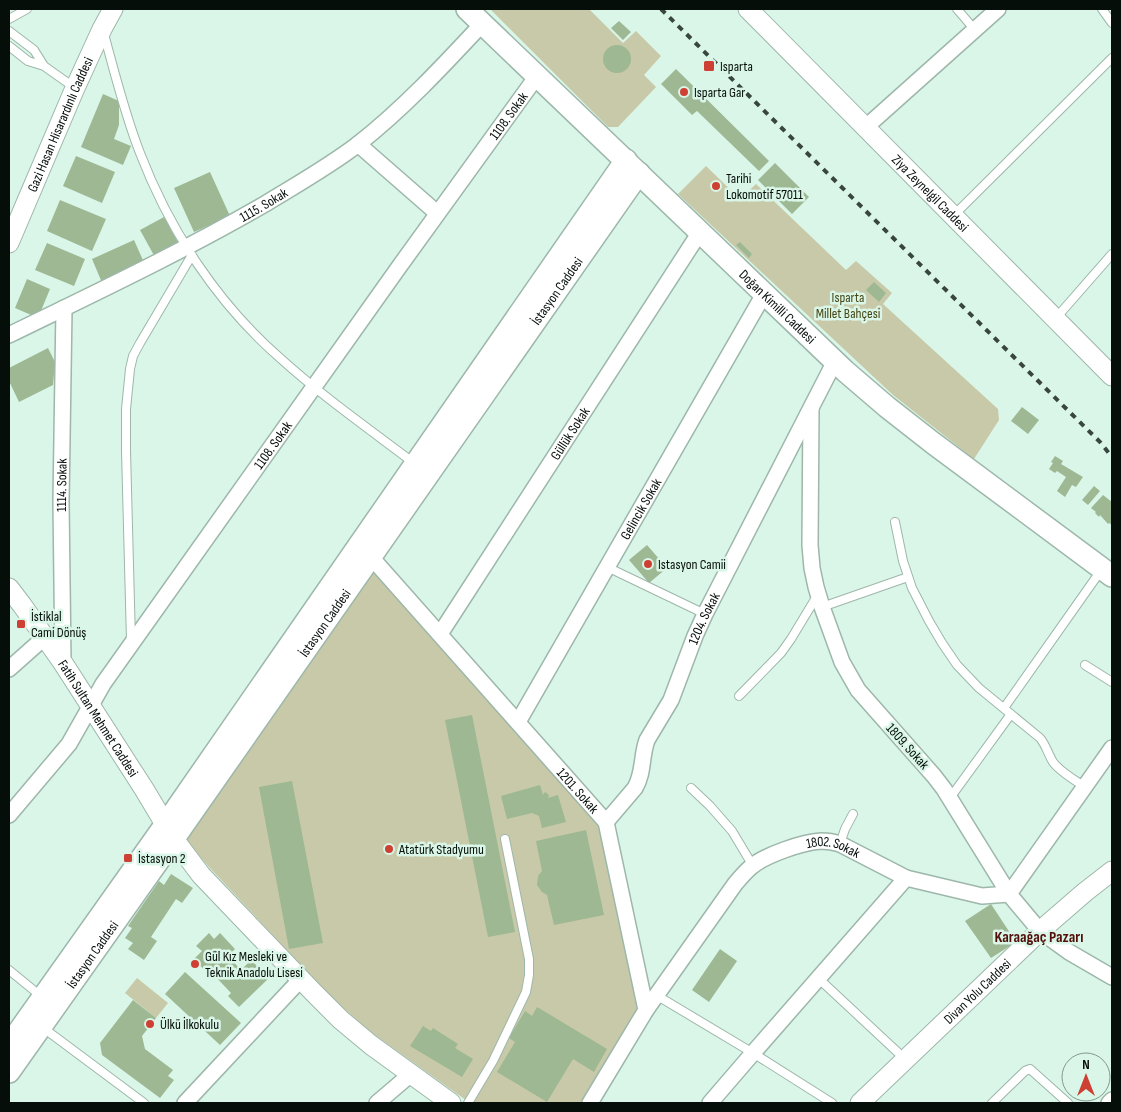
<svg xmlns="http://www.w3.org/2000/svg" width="1121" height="1112" viewBox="0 0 1121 1112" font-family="'Sofia Sans Condensed',sans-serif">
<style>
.green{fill:#c8c9a8}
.building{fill:#9db893}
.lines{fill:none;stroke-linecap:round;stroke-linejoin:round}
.service-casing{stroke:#9db7aa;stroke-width:10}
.minor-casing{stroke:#9db7aa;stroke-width:18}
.tertiary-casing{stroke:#9db7aa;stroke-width:21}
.secondary-casing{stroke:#9db7aa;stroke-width:24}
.service{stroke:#fff;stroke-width:8}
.minor{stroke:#fff;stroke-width:15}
.tertiary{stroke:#fff;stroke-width:19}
.secondary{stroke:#fff;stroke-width:21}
.rail{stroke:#394640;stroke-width:4;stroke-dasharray:6 6;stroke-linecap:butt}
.poi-dot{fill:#cd4033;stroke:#daf6e8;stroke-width:2}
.labels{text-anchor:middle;stroke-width:5;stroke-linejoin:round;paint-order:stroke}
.poi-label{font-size:14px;fill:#060e0a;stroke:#daf6e8;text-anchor:start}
.street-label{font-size:14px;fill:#060e0a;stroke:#daf6e8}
.park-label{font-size:14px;fill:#454613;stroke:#daf6e8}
.quarter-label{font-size:16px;font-weight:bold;fill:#520e09;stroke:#daf6e8}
</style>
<rect width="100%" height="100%" fill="#daf6e8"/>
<path class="green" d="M490 9H589L623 43 636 31 661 56 644 75 656 87 618 127H608Z
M706 166 740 199 756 184 846 270 856 261 892 293 883 304 998 409 999 420 974 459 893 395 678 194Z
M372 569 601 825 642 1008 583 1103H470L372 1033 333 999 208 866 184 838Z
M137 978 168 1003 156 1018 125 993Z"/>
<path class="building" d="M619 21 631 32 623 40 611 28Z
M603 59a14 14 0 1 1 28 0a14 14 0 1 1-28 0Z
M676 69 769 161 759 171 697 111 692 115 661 84Z
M103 94 119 101V125L114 139 131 146 123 165 81 147Z
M76 156 115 172 102 203 63 186Z
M775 163 809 197 792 214 758 180Z
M210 172 230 216 194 232 174 188Z
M60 200 106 219 92 251 47 231Z
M164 217 180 246 156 259 140 230Z
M134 240 146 267 103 285 92 259Z
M740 242 752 254 749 258 736 245Z
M47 243 85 259 74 286 35 270Z
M27 279 50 289 38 318 15 308Z
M874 282 886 293 879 302 866 290Z
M48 348 55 362 53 385 19 402 9 381V368Z
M1022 407 1039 420 1028 434 1011 421Z
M1055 456 1063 461 1061 464 1083 477 1076 487 1072 485 1065 497 1057 491 1066 477 1057 471 1055 473 1049 469 1053 463 1051 462Z
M1094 486 1100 491 1088 505 1082 500Z
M1103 495 1112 502V525L1109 523 1108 524 1100 515 1099 517 1095 513 1096 512 1091 508Z
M647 545 667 568 649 583 629 560Z
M472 715 515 932 488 937 445 720Z
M292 781 323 943 289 949 259 787Z
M540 785 543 795 545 792 549 795 548 798 558 795 566 822 542 828 539 816 532 813 507 819 501 796Z
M586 830 604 915 554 925 547 895 542 892 537 885 538 876 542 871 536 841Z
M171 874 193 888 182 903 176 899 151 937 157 941 144 960 128 949 133 943 125 938 132 928 128 926 159 881 164 885Z
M991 904 1016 942 991 958 965 921Z
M209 933 214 939 220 933 235 949 228 956 241 970 251 960 269 978 239 1007 228 996 231 993 213 974 210 976 194 959 202 951 196 946Z
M720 949 737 961 709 1002 692 990Z
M185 972 241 1023 220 1045 165 994Z
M133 1000 156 1018 142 1036 145 1049 173 1070 168 1076 174 1080 160 1098 102 1055 100 1043Z
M537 1007 607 1049 594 1072 573 1059 547 1102 497 1072 515 1042 509 1038 525 1011 532 1016Z
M423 1026 431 1031 433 1028 458 1044 455 1048 473 1059 462 1077 410 1046Z"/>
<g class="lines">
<defs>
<path id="service" d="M957 9 975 30
M1102 9 1112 23
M9 19 27 9
M9 31 34 50 44 66
M104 34C115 74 125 115 140 153 170 231 217 303 280 358 322 396 369 429 414 463
M9 46 28 61 44 66 75 88
M954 215 1112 58
M1056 318 1112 254
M895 522 903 561 912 588 929 621 942 643 957 665 979 688 1040 738C1046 745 1048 754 1053 762 1059 771 1076 781 1085 787
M607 567 705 614
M822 607 908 577
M131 641 126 451V409L130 369 133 356 140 343 192 255
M1085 665 1112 682
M739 696 781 653 791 639 817 596
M1004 708 1102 569
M691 788 710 806 732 831 753 866
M950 798 1011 714
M840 844 845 829 853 814
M9 970 42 997
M818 978 906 1060
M656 995 753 1053 832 1103
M42 1027 144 1103
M468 1103 493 1061 526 992 529 975V959L505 839
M992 1103 1025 1071 1030 1069 1068 1103"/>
<g id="minor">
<path d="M866 127 998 9"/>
<path d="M358 144 437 213"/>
<path id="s1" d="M9 335C95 293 182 252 265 204 296 185 328 167 357 145 403 109 443 66 483 23"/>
<path id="s2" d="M371 557 606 822 646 1010 590 1103"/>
<path id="s3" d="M440 634 700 232"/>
<path id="s4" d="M63 663 61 502 64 308"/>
<path d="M9 669 45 637"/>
<path id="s5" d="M518 722 764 294"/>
<path d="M1112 748 1009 894 1040 931 1069 952 1112 977"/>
<path id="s6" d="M9 815 69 744 103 684 399 267 537 76"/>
<path id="s7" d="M606 822 635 788C644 773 641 756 647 740L671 700 695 636 705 614 835 361"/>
<path id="s8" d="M646 1010 735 884C740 878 745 872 751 867 765 855 803 842 821 841 828 841 834 842 840 844L906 878 982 896 1009 894 944 789 934 776 858 690 842 662 822 607 816 587 812 568 810 545 811 409"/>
<path d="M185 1103 301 979"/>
<path d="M377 1103 411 1074"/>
<path d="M710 1103 753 1053 906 878"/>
<path d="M1109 1103 1112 1100"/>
</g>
<g id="tertiary">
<path id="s9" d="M748 9 1112 376"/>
<path id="s10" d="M9 243 75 88 102 29 113 9"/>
<path id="s11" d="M9 588 22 605 63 663 144 789 174 839 201 875 313 992 341 1020 371 1045 451 1103"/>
<path id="s12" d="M860 1103 1040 931 1085 892 1112 871"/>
</g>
<g id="secondary">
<path id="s13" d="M467 9 845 371 887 407 933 443 1112 576"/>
<path d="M9 1045 165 825 626 160"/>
<path id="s14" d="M9 1072 161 857 639 173"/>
</g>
</defs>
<use href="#service" class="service-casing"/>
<use href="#minor" class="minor-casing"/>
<use href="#tertiary" class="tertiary-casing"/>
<use href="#secondary" class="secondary-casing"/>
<use href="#service" class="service"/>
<use href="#minor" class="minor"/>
<use href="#tertiary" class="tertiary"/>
<use href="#secondary" class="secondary"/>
<path class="rail" d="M661 9 1100 442 1112 457"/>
</g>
<g class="poi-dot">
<rect x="703" y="60" width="12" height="12" rx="2.5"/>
<circle cx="684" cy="92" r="5"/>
<circle cx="716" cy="186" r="5"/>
<circle cx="648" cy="564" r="5"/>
<rect x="16" y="619" width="10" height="10" rx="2.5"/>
<circle cx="389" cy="849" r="5"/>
<rect x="123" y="853" width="10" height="10" rx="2.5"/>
<circle cx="195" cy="964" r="5"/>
<circle cx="150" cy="1024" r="5"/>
</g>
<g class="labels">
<g class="poi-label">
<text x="720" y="71">Isparta</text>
<text x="694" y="97">Isparta Gar</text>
<text x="726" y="183">Tarihi<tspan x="726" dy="16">Lokomotif 57011</tspan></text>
<text x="658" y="569">Istasyon Camii</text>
<text x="31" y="621">İstiklal<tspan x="31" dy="16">Cami Dönüş</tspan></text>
<text x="399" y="854">Atatürk Stadyumu</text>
<text x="138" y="863">İstasyon 2</text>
<text x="205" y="961">Gül Kız Mesleki ve<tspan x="205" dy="16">Teknik Anadolu Lisesi</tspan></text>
<text x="160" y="1029">Ülkü İlkokulu</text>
</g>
<g class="street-label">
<text dy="5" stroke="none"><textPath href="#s6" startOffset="860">1108. Sokak</textPath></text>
<text dy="5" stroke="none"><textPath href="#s10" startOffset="129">Gazi Hasan Hisarardınlı Caddesi</textPath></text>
<text dy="5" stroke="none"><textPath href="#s9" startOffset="259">Ziya Zeynelgil Caddesi</textPath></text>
<text dy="5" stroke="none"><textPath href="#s1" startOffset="286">1115. Sokak</textPath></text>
<text dy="5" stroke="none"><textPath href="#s14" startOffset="954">İstasyon Caddesi</textPath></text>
<text dy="5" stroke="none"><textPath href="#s13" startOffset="430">Doğan Kimilli Caddesi</textPath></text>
<text dy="5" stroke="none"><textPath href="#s3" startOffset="239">Güllük Sokak</textPath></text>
<text dy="5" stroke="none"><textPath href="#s6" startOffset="455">1108. Sokak</textPath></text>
<text dy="5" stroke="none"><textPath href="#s4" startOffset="178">1114. Sokak</textPath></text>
<text dy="5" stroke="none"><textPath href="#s5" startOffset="246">Gelincik Sokak</textPath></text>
<text dy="5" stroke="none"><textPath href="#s7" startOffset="229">1204. Sokak</textPath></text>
<text dy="5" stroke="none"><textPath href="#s14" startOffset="549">İstasyon Caddesi</textPath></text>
<text dy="5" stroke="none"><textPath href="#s11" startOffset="158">Fatih Sultan Mehmet Caddesi</textPath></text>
<text transform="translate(908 746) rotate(48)" y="5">1809. Sokak</text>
<text dy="5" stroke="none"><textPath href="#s2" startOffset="312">1201. Sokak</textPath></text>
<text dy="5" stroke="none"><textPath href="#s8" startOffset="266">1802. Sokak</textPath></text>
<text dy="5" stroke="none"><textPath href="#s14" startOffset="144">İstasyon Caddesi</textPath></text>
<text dy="5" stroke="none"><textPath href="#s12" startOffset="162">Divan Yolu Caddesi</textPath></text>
</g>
<g class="park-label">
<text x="848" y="302">Isparta<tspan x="848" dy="16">Millet Bahçesi</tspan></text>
</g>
<g class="quarter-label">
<text x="1039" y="942">Karaağaç Pazarı</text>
</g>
</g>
<rect width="1121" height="1112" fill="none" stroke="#060e0a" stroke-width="20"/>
<g transform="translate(1086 1077)"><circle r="24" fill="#daf6e8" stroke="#85998f"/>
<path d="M0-4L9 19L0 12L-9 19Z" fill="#cd4033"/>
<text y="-8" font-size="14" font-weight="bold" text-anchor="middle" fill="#060e0a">N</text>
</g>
</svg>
